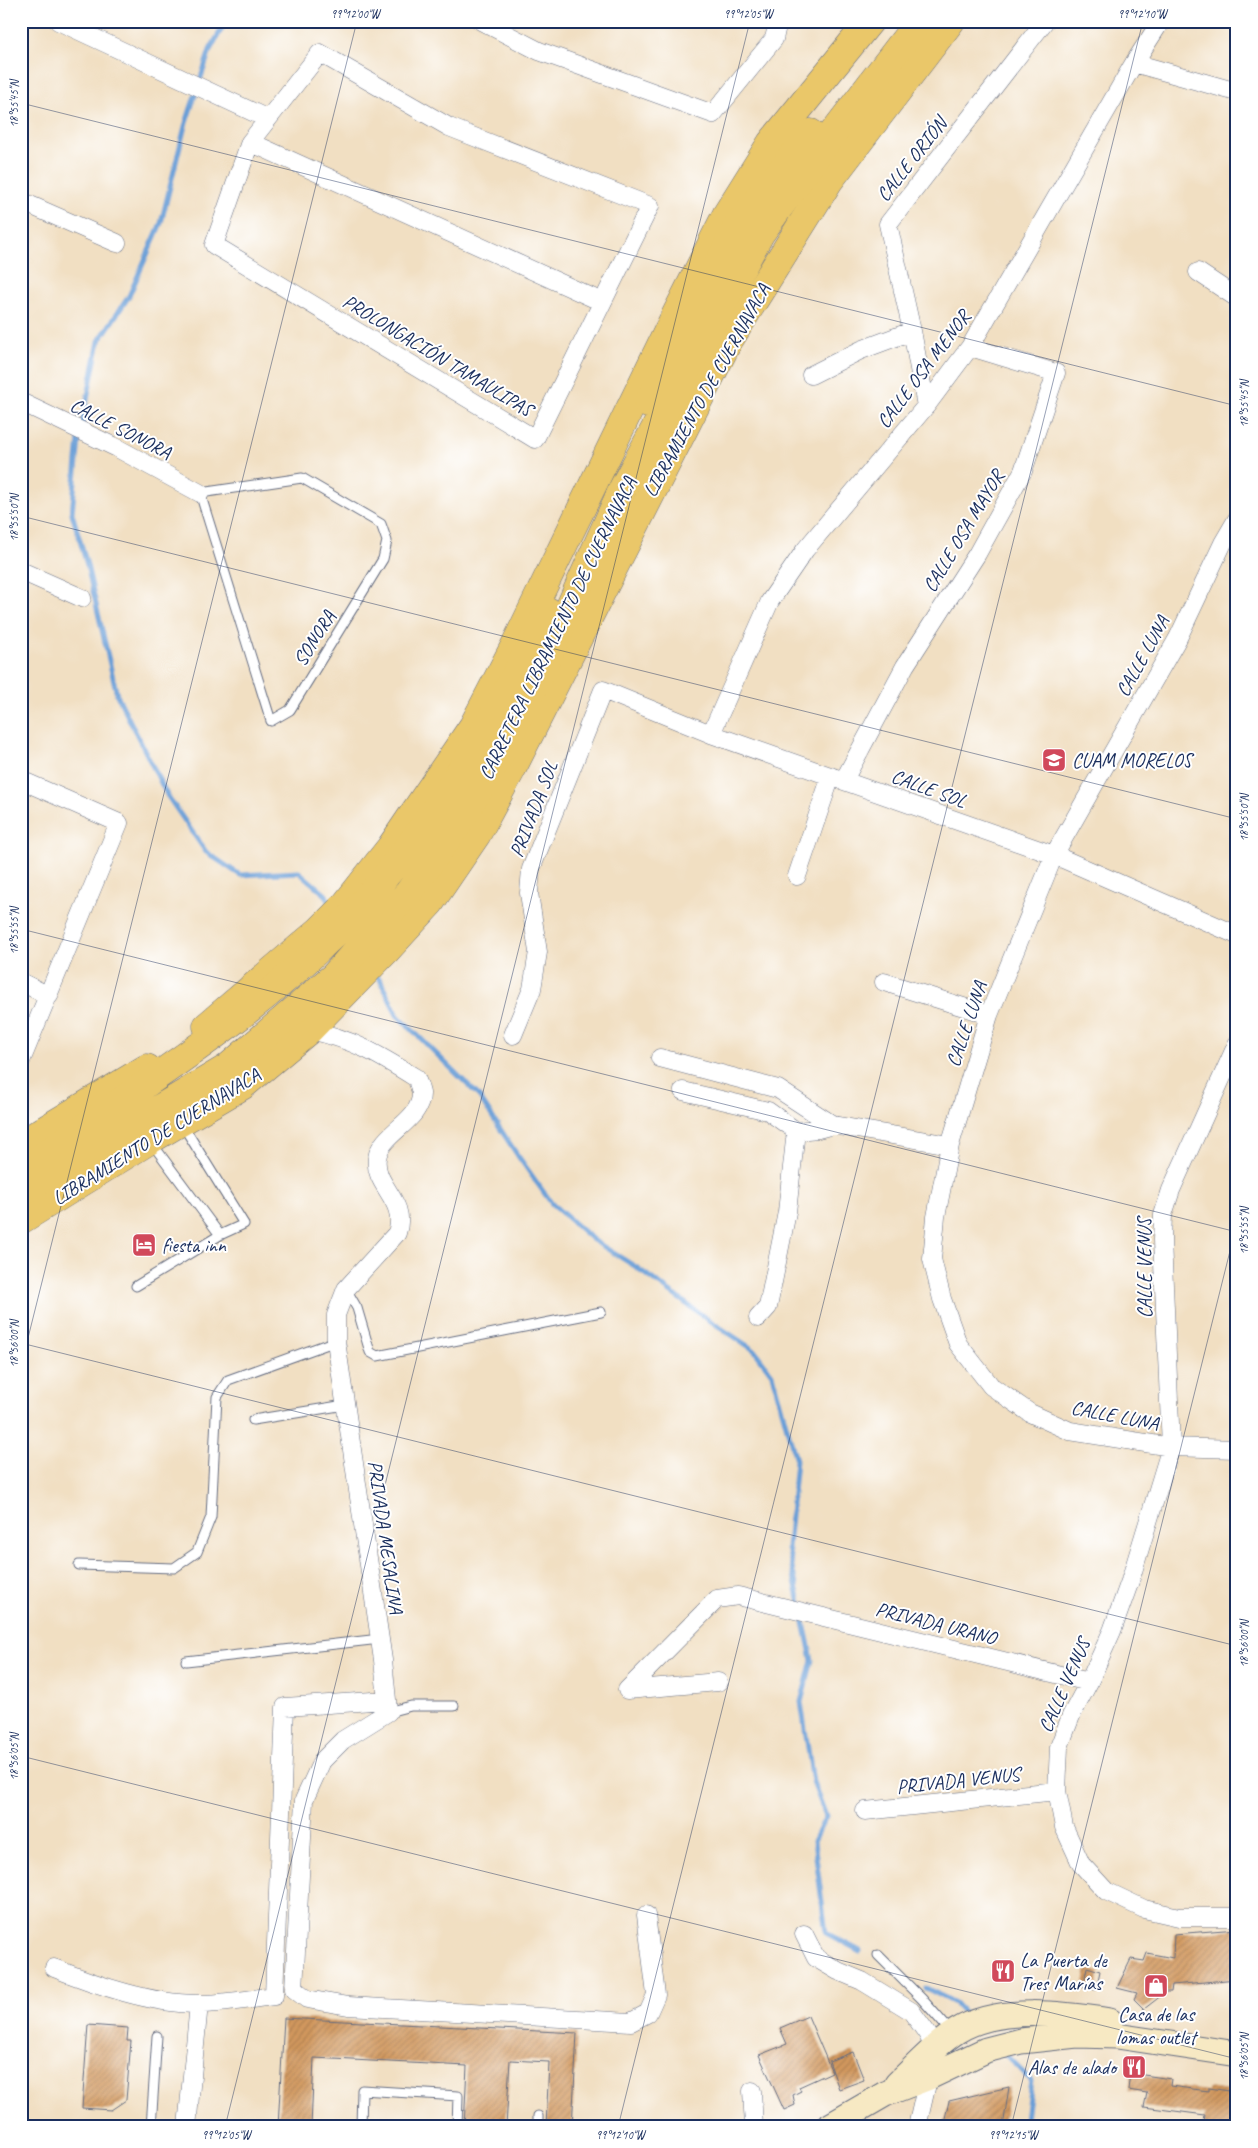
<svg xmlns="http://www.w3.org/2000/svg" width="1258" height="2148" viewBox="0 0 1258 2148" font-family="Caveat,sans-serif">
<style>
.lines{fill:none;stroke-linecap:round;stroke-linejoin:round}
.stream{stroke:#6a9fd7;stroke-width:5}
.building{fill:url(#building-hatch)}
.lane-casing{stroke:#666d81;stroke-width:11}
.street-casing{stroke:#666d81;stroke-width:19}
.secondary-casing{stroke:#666d81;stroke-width:27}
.primary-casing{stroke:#666d81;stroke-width:29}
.highway-casing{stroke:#666d81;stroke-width:29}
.lane{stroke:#fff;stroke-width:9}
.street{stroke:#fff;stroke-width:18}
.secondary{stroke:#f7e9c3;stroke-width:25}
.primary{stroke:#eac769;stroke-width:28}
.highway{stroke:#eac769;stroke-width:28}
.ticks{fill:none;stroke:#1b2f5e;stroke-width:1;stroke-opacity:0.45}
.labels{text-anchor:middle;stroke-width:4;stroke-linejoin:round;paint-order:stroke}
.street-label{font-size:20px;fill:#1b2f5e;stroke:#fff}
.poi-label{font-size:20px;fill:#1b2f5e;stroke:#fff;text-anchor:start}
.neatline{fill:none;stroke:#1b2f5e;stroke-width:2}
.ticks-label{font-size:12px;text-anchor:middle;fill:#1b2f5e}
</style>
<defs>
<pattern id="building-hatch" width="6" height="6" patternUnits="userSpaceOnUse" patternTransform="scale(1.25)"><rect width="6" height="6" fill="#d2985d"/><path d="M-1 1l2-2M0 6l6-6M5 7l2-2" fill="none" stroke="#aa7c50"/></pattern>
</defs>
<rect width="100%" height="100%" fill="#fff"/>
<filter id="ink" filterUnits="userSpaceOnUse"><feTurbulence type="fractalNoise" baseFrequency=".02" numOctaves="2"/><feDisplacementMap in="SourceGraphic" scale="10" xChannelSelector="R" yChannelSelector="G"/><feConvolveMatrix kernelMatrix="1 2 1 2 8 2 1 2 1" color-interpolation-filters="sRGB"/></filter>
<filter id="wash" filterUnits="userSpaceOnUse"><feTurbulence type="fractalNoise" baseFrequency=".0096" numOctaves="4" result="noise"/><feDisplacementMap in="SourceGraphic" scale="20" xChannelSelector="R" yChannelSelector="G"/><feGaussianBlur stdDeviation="1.12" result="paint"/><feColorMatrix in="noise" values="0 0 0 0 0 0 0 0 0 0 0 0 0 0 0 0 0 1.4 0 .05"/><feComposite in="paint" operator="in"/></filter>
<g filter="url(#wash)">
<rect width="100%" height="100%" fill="#f1dfc2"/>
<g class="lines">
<path class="stream" d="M226 21 210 50 185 126 161 223 129 296 99 341 79 439 72 513 87 565 117 695 167 795 206 852 240 875 299 872 326 895 331 906
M375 974 381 981 397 1015 478 1095 518 1156 552 1204 593 1240 636 1267 703 1316 754 1350 772 1374 796 1460 788 1548 812 1660 801 1702 813 1782 826 1816 814 1841 826 1933 860 1951
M926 1988 955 2003 965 2014
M1003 2052 1031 2081 1025 2127"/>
</g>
<g id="blocks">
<path class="building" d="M1237 1929V1979L1172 1985 1171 1992H1166L1144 2009 1134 1999 1137 1993 1117 1988 1131 1959 1144 1961 1147 1953 1173 1958 1174 1934Z
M1087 1967 1100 1971 1096 1990 1083 1988Z
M808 2016 832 2072 799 2087 801 2091 793 2095 795 2105 784 2110 759 2055 787 2044 780 2028Z
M284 2018 577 2033 572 2127H546L549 2062 510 2060 506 2127H464L467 2066 314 2058 311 2127H278Z
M88 2025 128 2028 127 2041H131L126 2100 111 2110 82 2108Z
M853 2052 864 2080 839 2089 829 2061Z
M1130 2073 1171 2079 1170 2086 1208 2091V2088L1237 2092V2127H1203L1205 2115 1144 2107 1147 2093 1128 2090Z
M1009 2087 1003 2127H943L949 2101Z"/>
</g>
</g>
<g filter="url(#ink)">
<use href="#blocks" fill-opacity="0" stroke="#666d81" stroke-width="1"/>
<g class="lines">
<defs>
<path id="lane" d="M302 478 381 524 387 541 383 559 290 710 271 721 200 493Z
M151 1142 220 1235 244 1224 182 1124
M136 1286 220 1235
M346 1289 357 1308 370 1352 377 1356 601 1312
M253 1420 345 1405
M79 1565 174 1568 197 1552 211 1517 217 1397 228 1380 336 1341
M186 1661 380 1639
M388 1712 411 1706H454
M878 1955 922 1999 951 2032
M151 2127 157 2036
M361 2127 362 2090 458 2096 457 2127
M538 2127V2116"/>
<path id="street" d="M58 21 268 119
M481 21 539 51 713 114 774 39 778 21
M320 53 449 127 650 206 535 439 214 245 250 142Z
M1134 63 1237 92
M250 142 602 302
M21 201 117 243
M1198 272 1237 298
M811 375 861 350 912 331
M21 402 117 448 200 493
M926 406 912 331 888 224 1045 21
M1237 519 1223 543 1178 638 1054 855 989 1015 950 1145 936 1217 932 1259 942 1299 958 1344 991 1386 1030 1413 1070 1431 1171 1447 1237 1449
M21 571 82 598
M711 734 770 601 805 550 926 406 970 347 1134 63 1161 21
M21 780 119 823 21 1061
M844 780 905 666 977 554 1023 471 1056 373 970 347
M797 876 831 776
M21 982 49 996
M884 982 989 1015
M513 1035 532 989 538 952 529 893 531 869 603 690 711 734 1054 855 1237 935
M1237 1044 1171 1190 1163 1215 1162 1240 1171 1447 1130 1581 1112 1631 1089 1682 1071 1716 1059 1747 1057 1791 1064 1827 1081 1864 1106 1891 1144 1909 1179 1917H1237
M660 1058 778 1089 833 1125 950 1145
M683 1091 768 1111 796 1131
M758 1318 768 1307 787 1212 796 1131 818 1129 833 1125
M718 1682 627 1690 717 1599 738 1596 1089 1682
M387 1700 388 1712 343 1740 322 1761 304 1800 294 1989 307 1999 348 2006 631 2022 648 2013 656 1995 646 1915
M865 1811 1057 1791
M804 1934 816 1958 838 1971 862 1981 911 2011 927 2033 935 2049 917 2127
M54 1968C97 1985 151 2004 198 2004 223 2004 249 1999 274 1996L285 1707 387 1700 383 1660 336 1341V1315L346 1289 397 1233C408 1200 373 1186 377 1158 381 1132 422 1121 421 1093 420 1088 418 1082 416 1078 379 1055 353 1039 309 1030
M752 2091 754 2127
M187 2127 199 2004"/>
<path id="secondary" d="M897 2084C916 2066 935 2045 957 2031 999 2005 1064 2014 1110 2021
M828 2127 885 2094 929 2077 986 2050 1021 2041 1077 2035 1117 2036 1237 2054"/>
<path id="primary" d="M207 1026 320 930 345 905 390 848 473 726 513 649 673 320 726 215 771 143 870 21
M21 1144 147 1068
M21 1220 150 1140 242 1086 309 1030 386 951 430 903 477 834 512 769 728 342 829 181 951 21"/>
<path id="highway" d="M648 404 739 223 811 133
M21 1170C61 1145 99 1116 137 1090 214 1037 290 983 353 914 436 822 494 721 548 611
M21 1193 55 1171 227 1068 334 976 409 892 458 824 495 763 539 676 623 488 760 234 827 141 919 21"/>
</defs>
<use href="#lane" class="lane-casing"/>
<use href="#street" class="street-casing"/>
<use href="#secondary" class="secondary-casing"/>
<use href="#primary" class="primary-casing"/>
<use href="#highway" class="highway-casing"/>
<use href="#lane" class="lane"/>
<use href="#street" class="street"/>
<use href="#secondary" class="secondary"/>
<use href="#primary" class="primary"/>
<use href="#highway" class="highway"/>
</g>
</g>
<path class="ticks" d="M21 103 1237 406M21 516 1237 819M21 929 1237 1232M21 1343 1237 1646M21 1366 357 21M21 1756 1237 2059M225 2127 750 21M618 2127 1143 21M1011 2127 1237 1223"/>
<defs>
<symbol id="school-square" viewBox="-11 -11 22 22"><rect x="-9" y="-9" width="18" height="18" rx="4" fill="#d1495b" stroke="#fff"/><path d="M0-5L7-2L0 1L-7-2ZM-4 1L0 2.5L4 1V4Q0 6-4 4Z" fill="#fff"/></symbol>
<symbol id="hotel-square" viewBox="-11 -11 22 22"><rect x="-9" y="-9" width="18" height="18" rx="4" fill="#d1495b" stroke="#fff"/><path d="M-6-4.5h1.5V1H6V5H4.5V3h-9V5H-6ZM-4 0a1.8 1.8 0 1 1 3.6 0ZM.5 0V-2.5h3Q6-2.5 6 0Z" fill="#fff"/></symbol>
<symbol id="restaurant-square" viewBox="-11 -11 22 22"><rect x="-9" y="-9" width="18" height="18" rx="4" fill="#d1495b" stroke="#fff"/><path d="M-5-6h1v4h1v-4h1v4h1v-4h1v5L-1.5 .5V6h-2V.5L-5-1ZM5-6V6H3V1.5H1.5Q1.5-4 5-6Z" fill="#fff"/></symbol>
<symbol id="shop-square" viewBox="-11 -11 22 22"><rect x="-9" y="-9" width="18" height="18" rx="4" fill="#d1495b" stroke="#fff"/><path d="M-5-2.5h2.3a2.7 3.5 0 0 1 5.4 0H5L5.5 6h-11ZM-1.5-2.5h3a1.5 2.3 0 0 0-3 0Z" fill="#fff"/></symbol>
</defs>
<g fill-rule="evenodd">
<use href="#school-square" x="1040" y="746" width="28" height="28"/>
<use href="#hotel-square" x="130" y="1231" width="28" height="28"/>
<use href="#restaurant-square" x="989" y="1957" width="28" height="28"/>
<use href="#shop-square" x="1142" y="1972" width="28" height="28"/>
<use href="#restaurant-square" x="1120" y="2053" width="28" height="28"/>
</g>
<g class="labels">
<g class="street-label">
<text transform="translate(911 159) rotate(-52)" y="7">CALLE ORIÓN</text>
<text transform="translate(438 355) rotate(31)" y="7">PROLONGACIÓN TAMAULIPAS</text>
<text transform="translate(923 369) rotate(-53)" y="7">CALLE OSA MENOR</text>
<text transform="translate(706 390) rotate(-61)" y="7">LIBRAMIENTO DE CUERNAVACA</text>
<text transform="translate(121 428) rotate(27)" y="7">CALLE SONORA</text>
<text transform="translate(963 531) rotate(-59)" y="7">CALLE OSA MAYOR</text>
<text transform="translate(557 628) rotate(-64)" y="7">CARRETERA LIBRAMIENTO DE CUERNAVACA</text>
<text transform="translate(314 638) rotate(-58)" y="7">SONORA</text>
<text transform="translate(1142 656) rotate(-61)" y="7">CALLE LUNA</text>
<text transform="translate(929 788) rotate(20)" y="7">CALLE SOL</text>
<text transform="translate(533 809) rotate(-69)" y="7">PRIVADA SOL</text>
<text transform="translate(966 1024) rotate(-71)" y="7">CALLE LUNA</text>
<text transform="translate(156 1136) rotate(-32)" y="7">LIBRAMIENTO DE CUERNAVACA</text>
<text transform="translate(1144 1268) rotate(-90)" y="7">CALLE VENUS</text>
<text transform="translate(1115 1415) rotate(11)" y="7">CALLE LUNA</text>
<text transform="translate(386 1537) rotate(82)" y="7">PRIVADA MESALINA</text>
<text transform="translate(936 1623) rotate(14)" y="7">PRIVADA URANO</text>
<text transform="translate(1064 1685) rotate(-66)" y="7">CALLE VENUS</text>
<text transform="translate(958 1780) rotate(-6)" y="7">PRIVADA VENUS</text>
</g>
<g class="poi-label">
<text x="1072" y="767">CUAM MORELOS</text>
<text x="162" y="1252">fiesta inn</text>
<text x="1020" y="1967">La Puerta de<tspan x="1020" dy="23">Tres Marías</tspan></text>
<text x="1156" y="2021" text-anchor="middle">Casa de las<tspan x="1156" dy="23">lomas outlet</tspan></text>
<text x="1116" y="2074" text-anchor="end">Alas de alado</text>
</g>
</g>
<rect width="1258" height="2148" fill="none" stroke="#fff" stroke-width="55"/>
<rect x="28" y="28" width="1202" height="2092" class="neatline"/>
<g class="ticks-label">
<text x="355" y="18">99°12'00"W</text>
<text x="748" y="18">99°12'05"W</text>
<text x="1142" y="18">99°12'10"W</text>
<text transform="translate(14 104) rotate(-90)" y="4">18°55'45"N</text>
<text transform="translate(1244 404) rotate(-90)" y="4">18°55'45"N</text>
<text transform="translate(14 518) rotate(-90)" y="4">18°55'50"N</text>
<text transform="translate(1244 818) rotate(-90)" y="4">18°55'50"N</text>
<text transform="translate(14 931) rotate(-90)" y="4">18°55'55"N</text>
<text transform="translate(1244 1231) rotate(-90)" y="4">18°55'55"N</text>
<text transform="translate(14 1344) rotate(-90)" y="4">18°56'00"N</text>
<text transform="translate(1244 1644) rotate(-90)" y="4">18°56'00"N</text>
<text transform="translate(14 1757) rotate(-90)" y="4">18°56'05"N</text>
<text transform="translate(1244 2057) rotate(-90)" y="4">18°56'05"N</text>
<text x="226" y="2139">99°12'05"W</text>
<text x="620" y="2139">99°12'10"W</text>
<text x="1013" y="2139">99°12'15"W</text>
</g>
</svg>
